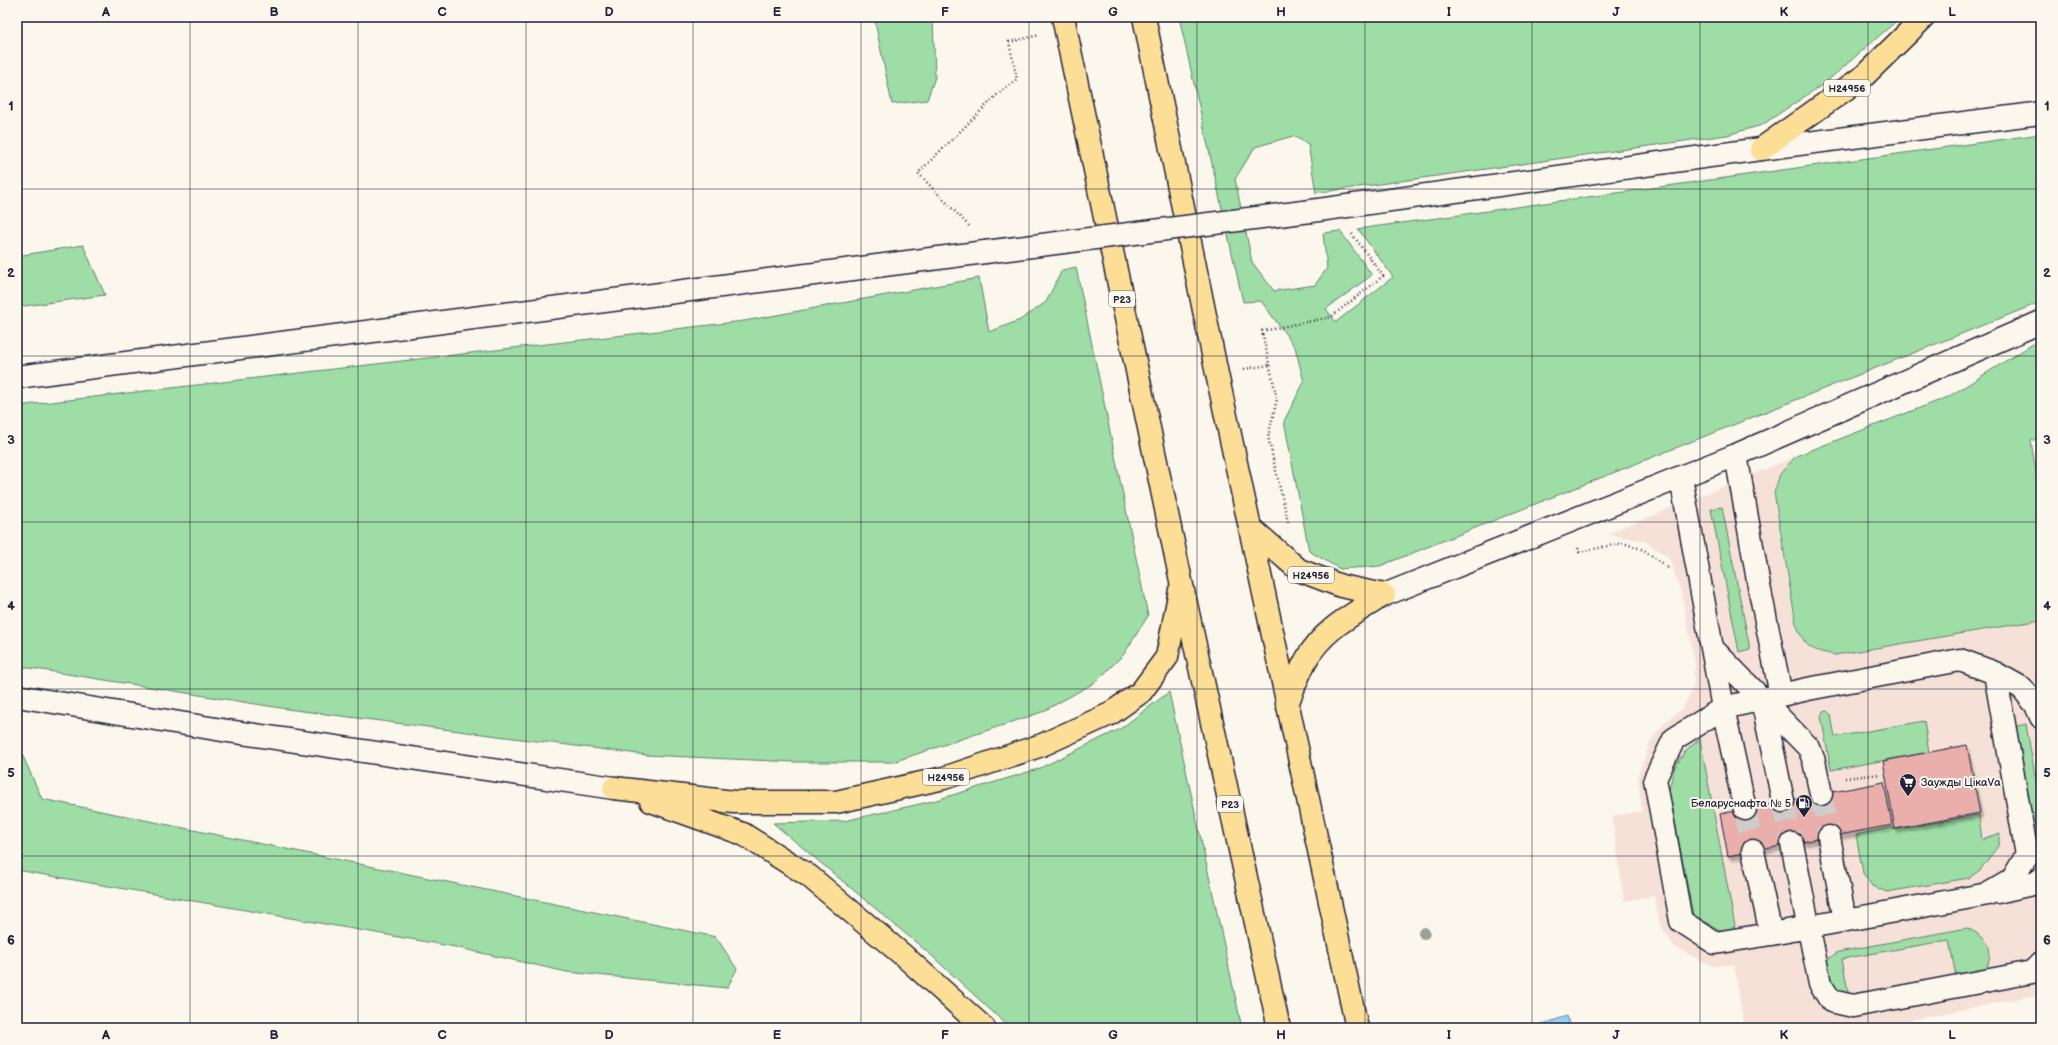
<svg xmlns="http://www.w3.org/2000/svg" width="2058" height="1045" viewBox="0 0 2058 1045" font-family="'Balsamiq Sans',sans-serif">
<style>
.built{fill:#f6e1d8}
.green{fill:#9edda5;stroke:#608070}
.water{fill:#91d2f3;stroke:#658ca9}
.building{fill:#eaafab;stroke:#22223b;filter:url(#shadow)}
.lines{fill:none;stroke-linecap:round;stroke-linejoin:round}
.minor-tunnel{stroke:#d0ccc9;stroke-width:22;stroke-dasharray:22 11;stroke-linecap:butt}
.minor-casing{stroke:#22223b;stroke-width:25}
.highway-casing{stroke:#22223b;stroke-width:25}
.path{stroke:#22223b;stroke-width:2.5;stroke-dasharray:1 3;stroke-linecap:butt}
.minor{stroke:#fbf7ec;stroke-width:22}
.highway{stroke:#fcde96;stroke-width:22}
.minor-bridge-casing{stroke:#22223b;stroke-width:25;stroke-linecap:butt}
.minor-bridge{stroke:#fbf7ec;stroke-width:22}
.tree{fill:#98a19c}
.grid{fill:none;stroke:#22223b;stroke-width:1;stroke-opacity:0.55}
.labels{text-anchor:middle;stroke-width:4;stroke-linejoin:round;paint-order:stroke}
.shield{fill:#fbf7ec;stroke:#636270;stroke-width:1}
.shield-label{font-size:10px;font-weight:bold;fill:#22223b}
.poi-label{font-size:11px;fill:#22223b;stroke:#fbf7ec;text-anchor:start}
.neatline{fill:none;stroke:#22223b;stroke-width:1.5}
.grid-label{font-size:13px;text-anchor:middle;font-weight:bold;fill:#22223b}
</style>
<defs>
<filter id="shadow"><feDropShadow dx="2.5" dy="4.5" stdDeviation="1" flood-color="#0004"/></filter>
</defs>
<rect width="100%" height="100%" fill="#fbf7ec"/>
<filter id="ink" filterUnits="userSpaceOnUse"><feTurbulence type="fractalNoise" baseFrequency=".025" numOctaves="2"/><feDisplacementMap in="SourceGraphic" scale="8" xChannelSelector="R" yChannelSelector="G"/><feConvolveMatrix kernelMatrix="1 2 1 2 8 2 1 2 1" color-interpolation-filters="sRGB"/></filter>
<g filter="url(#ink)">
<path class="built" d="M1795 457 1779 475 1773 494 1795 625 1802 639 1813 651 1835 655 2041 620V994L1872 1028H1744L1734 965 1712 966 1675 947 1660 925 1654 896 1624 901 1612 816 1642 811 1638 775 1651 741 1664 723 1682 709 1693 689 1695 664 1681 592 1669 558 1644 541 1607 534Z"/>
<path class="green" d="M874 17H933L935 77 927 100 892 104Z
M1179 17H1901L1825 83 1762 125 1727 135 1316 193 1308 144 1293 136 1255 147 1235 179 1252 262 1274 291 1315 285 1327 268 1323 233 1340 231 1372 275 1326 309 1336 322 1393 277 1358 229 2041 134V302L1380 566 1340 569 1309 551 1284 421 1304 382 1295 347 1261 301 1243 302Z
M83 245 105 295 17 307V256Z
M1076 267 1148 616 1124 654 1096 682 1042 712 893 762H795L646 755 287 709 17 666V406L744 321 979 278 989 332 1020 320 1046 302 1062 270Z
M2041 339V437L2031 441 2041 502V620L1835 655C1810 650 1806 649 1796 624L1774 493 1780 474 1796 456 1948 397Z
M1722 507 1750 649 1739 652 1711 509Z
M1169 692 1242 1028H1010L931 955 773 823 844 821 933 801 1038 769 1120 729Z
M1827 711 1831 715 1835 737 1924 721 1929 752 1831 770 1821 716 1823 712Z
M2026 724 2041 809V825L2031 826 2013 727Z
M1700 739 1735 926 1729 931 1720 930 1693 915 1669 790 1674 769 1685 751Z
M17 743 42 799 716 937 737 969 727 988 567 972 450 946 17 870Z
M1979 815 1982 840 2000 833 1998 846 1980 870 1969 878 1887 892 1872 886 1863 873 1856 835 1893 827 1894 830Z
M1967 928C1988 938 1995 947 1986 970L1957 982 1949 940 1842 959 1850 1002 1835 999 1822 972 1827 960 1838 952Z"/>
<path class="water" d="M1567 1016 1570 1028H1531Z"/>
<path class="building" d="M1967 745 1980 813 1895 829 1883 761Z
M1884 782 1892 825 1728 856 1720 814Z"/>
<g class="lines">
<path class="minor-tunnel" d="M1821 794 1829 837
M1783 801 1792 844
M1745 809 1753 851"/>
<defs>
<path id="minor" d="M1311 211 1761 149 2041 113
M17 377 985 252
M1736 455 1759 586 1781 695
M1681 478 1723 708 1745 809
M1384 595 1736 455 2041 322
M1712 648 1809 748 1814 761 1821 794
M1995 673 2027 855 2012 880 1988 894 1771 934 1715 943 1681 921 1655 779 1674 739 1723 708 1808 689 1960 660 1995 673 2022 688 2036 705 2041 717
M17 696 228 731 614 788
M1762 699 1783 801
M1829 837 1845 920
M1792 844 1820 984 1831 1001 1853 1006 2032 972 2041 963
M1753 851 1771 934
M1997 892 2036 883 2041 879"/>
<path id="highway" d="M1063 17 1181 581 1279 1028
M1144 17 1217 374 1357 1028
M1761 149 1864 76 1924 17
M1252 529 1299 570 1341 586 1384 595
M1287 704C1293 690 1298 675 1305 662 1321 630 1355 613 1384 595
M614 788 734 802H836L944 778 1042 745 1110 714 1141 692 1167 657 1180 590
M651 801 743 834 809 876 904 956 984 1028"/>
</defs>
<use href="#minor" class="minor-casing"/>
<use href="#highway" class="highway-casing"/>
<path class="path" d="M969 226 918 173 999 93 1017 79 1009 42 1040 35
M1244 369 1269 365
M1288 522 1268 437 1277 399 1262 331 1331 317 1383 276 1352 234
M1578 548 1579 552 1623 543 1644 550 1668 568
M1845 778 1880 774"/>
<use href="#minor" class="minor"/>
<use href="#highway" class="highway"/>
<defs>
<path id="minor-bridge" d="M985 252 1311 211"/>
</defs>
<use href="#minor-bridge" class="minor-bridge-casing"/>
<use href="#minor-bridge" class="minor-bridge"/>
</g>
<circle class="tree" cx="1424" cy="933" r="6"/>
</g>
<path class="grid" d="M190 17V1028M358 17V1028M526 17V1028M693 17V1028M861 17V1028M1029 17V1028M1197 17V1028M1365 17V1028M1532 17V1028M1700 17V1028M1868 17V1028M17 189H2041M17 356H2041M17 522H2041M17 689H2041M17 856H2041"/>
<defs>
<symbol id="supermarket-pin" viewBox="-11 -11 22 30"><path d="M0 17L-7.5 6A9.5 9.5 0 1 1 7.5 6Z" fill="#22223b" stroke="#fbf7ec"/><path d="M-6-5.5h2.5l.6 2H6L4.5 2H-2.5L-4.4-4H-6ZM-1.5 3.2a1.3 1.3 0 1 0 .1 0ZM3 3.2a1.3 1.3 0 1 0 .1 0Z" fill="#fff"/></symbol>
<symbol id="fuel-pin" viewBox="-11 -11 22 30"><path d="M0 17L-7.5 6A9.5 9.5 0 1 1 7.5 6Z" fill="#22223b" stroke="#fbf7ec"/><path d="M-5.5-6h7V0h2V4h1.3V-2.5L3-4.5l.8-.8L6-3V5H2.5V1h-1V6h-7ZM-4.2-4.7v3.2H.2V-4.7Z" fill="#fff"/></symbol>
</defs>
<g fill-rule="evenodd">
<use href="#supermarket-pin" x="1898" y="772" width="20" height="27"/>
<use href="#fuel-pin" x="1794" y="793" width="20" height="27"/>
</g>
<g class="labels">
<g class="shield">
<rect x="1824" y="80" width="46" height="16" rx="3"/>
<rect x="1109" y="291" width="26" height="16" rx="3"/>
<rect x="1288" y="567" width="46" height="16" rx="3"/>
<rect x="923" y="769" width="46" height="16" rx="3"/>
<rect x="1217" y="796" width="26" height="16" rx="3"/>
</g>
<g class="shield-label">
<text x="1847" y="92">Н24956</text>
<text x="1122" y="303">Р23</text>
<text x="1311" y="579">Н24956</text>
<text x="946" y="781">Н24956</text>
<text x="1230" y="808">Р23</text>
</g>
<g class="poi-label">
<text x="1921" y="786">Заужды ЦікаVа</text>
<text x="1791" y="807" text-anchor="end">Беларуснафта № 5</text>
</g>
</g>
<rect width="2058" height="1045" fill="none" stroke="#fbf7ec" stroke-width="44"/>
<rect x="22" y="22" width="2014" height="1001" class="neatline"/>
<g class="grid-label">
<text x="106" y="16">A</text>
<text x="274" y="16">B</text>
<text x="442" y="16">C</text>
<text x="609" y="16">D</text>
<text x="777" y="16">E</text>
<text x="945" y="16">F</text>
<text x="1113" y="16">G</text>
<text x="1281" y="16">H</text>
<text x="1449" y="16">I</text>
<text x="1616" y="16">J</text>
<text x="1784" y="16">K</text>
<text x="1952" y="16">L</text>
<text x="11" y="110">1</text>
<text x="2047" y="110">1</text>
<text x="11" y="277">2</text>
<text x="2047" y="277">2</text>
<text x="11" y="444">3</text>
<text x="2047" y="444">3</text>
<text x="11" y="610">4</text>
<text x="2047" y="610">4</text>
<text x="11" y="777">5</text>
<text x="2047" y="777">5</text>
<text x="11" y="944">6</text>
<text x="2047" y="944">6</text>
<text x="106" y="1039">A</text>
<text x="274" y="1039">B</text>
<text x="442" y="1039">C</text>
<text x="609" y="1039">D</text>
<text x="777" y="1039">E</text>
<text x="945" y="1039">F</text>
<text x="1113" y="1039">G</text>
<text x="1281" y="1039">H</text>
<text x="1449" y="1039">I</text>
<text x="1616" y="1039">J</text>
<text x="1784" y="1039">K</text>
<text x="1952" y="1039">L</text>
</g>
</svg>
